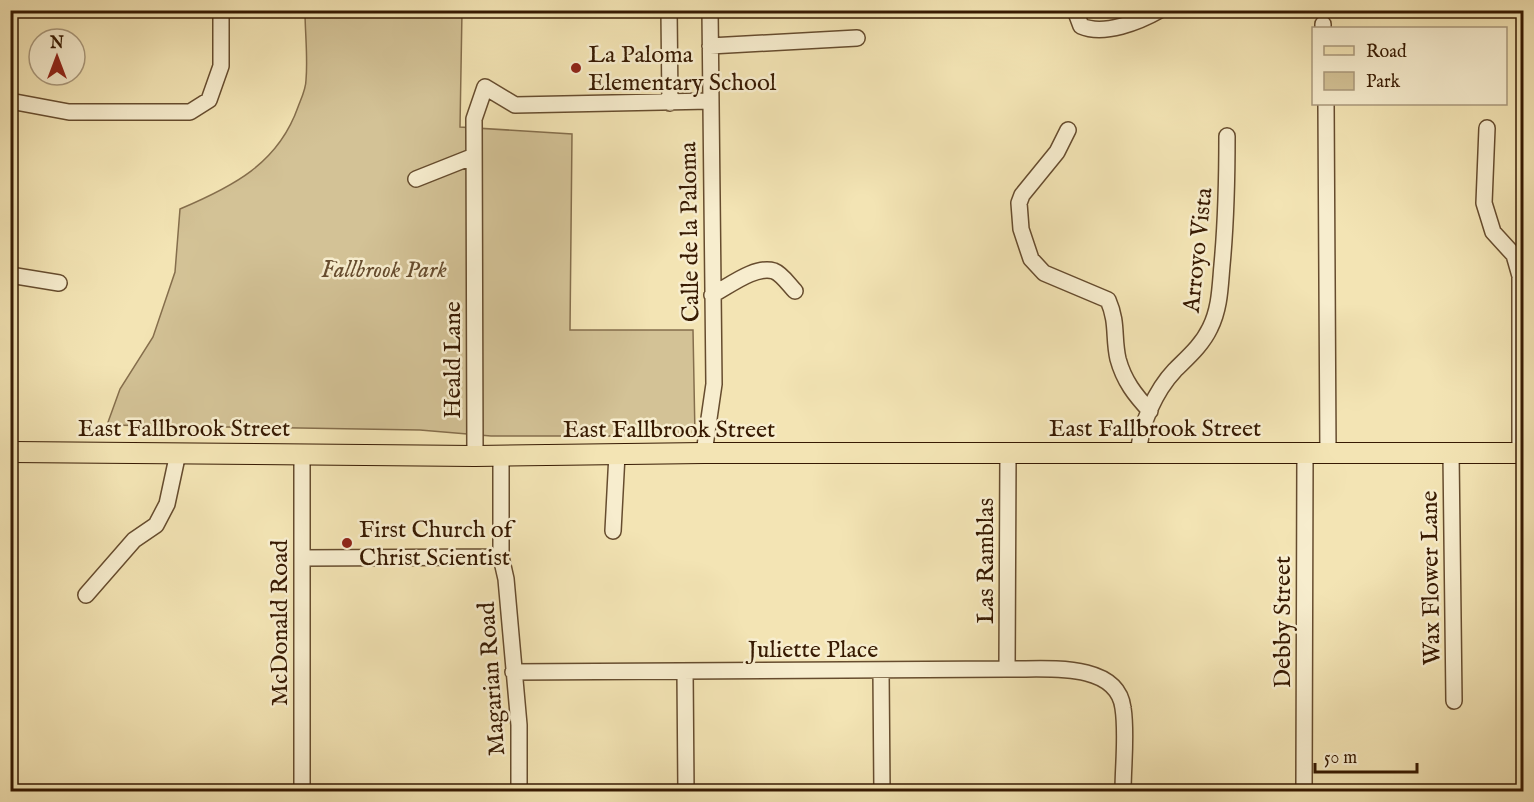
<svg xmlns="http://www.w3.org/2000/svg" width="1534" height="802" viewBox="0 0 1534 802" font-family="'IM FELL English',serif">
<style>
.green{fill:#d3c296;stroke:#856e4c;stroke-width:1.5}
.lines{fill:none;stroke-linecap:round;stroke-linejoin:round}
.minor-casing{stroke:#664c2e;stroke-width:18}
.major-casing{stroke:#371a02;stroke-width:22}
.minor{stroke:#f7edce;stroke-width:15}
.major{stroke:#f3e4b4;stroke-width:20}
.poi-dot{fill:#8f2418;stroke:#f7edce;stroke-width:2}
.labels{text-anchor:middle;stroke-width:5;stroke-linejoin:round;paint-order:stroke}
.poi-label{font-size:24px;fill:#371a02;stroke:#f7edce;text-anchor:start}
.street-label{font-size:24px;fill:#371a02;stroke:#f7edce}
.park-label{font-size:24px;font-style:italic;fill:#664c2e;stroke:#f7edce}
</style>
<rect width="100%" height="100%" fill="#f3e4b4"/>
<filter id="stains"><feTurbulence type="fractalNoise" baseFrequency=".00333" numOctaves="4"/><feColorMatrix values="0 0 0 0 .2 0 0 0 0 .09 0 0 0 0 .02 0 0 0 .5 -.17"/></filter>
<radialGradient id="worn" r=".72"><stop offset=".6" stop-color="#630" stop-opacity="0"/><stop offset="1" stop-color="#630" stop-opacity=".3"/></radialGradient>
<path class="green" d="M305 11H462L460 127 572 134 570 330H693L695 436H491L420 430 107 425 120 389 153 337 175 272 180 209C232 187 278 164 298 107 301 99 306 89 306 80 308 57 305 33 305 11Z"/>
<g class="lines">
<defs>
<path id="minor" d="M669 10 670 103
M1075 10 1081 26C1104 36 1139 22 1160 10
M1323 24V28
M710 46 857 38
M10 101 69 112H190L209 100 221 66V10
M1326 104 1328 454
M1487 128 1484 203 1493 232 1514 255 1520 276V453
M1068 130 1057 152 1022 195 1019 203 1021 229 1031 259 1044 273 1108 300C1118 323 1113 337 1118 359 1124 381 1135 395 1150 411
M416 179 474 156
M10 275 59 283
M712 295C728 287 755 265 774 271 782 274 789 285 795 291
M704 453 714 384 710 10
M1139 453C1139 426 1156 390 1175 370 1188 357 1202 345 1210 328 1220 308 1220 287 1222 265 1226 222 1227 179 1227 136
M1451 453 1454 701
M302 454V792
M475 456 474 119 485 87 515 105 710 101
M501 456V557L506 579 519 725V792
M613 531 617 454
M302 558 501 557
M86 595 134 540 156 525 167 504 178 453
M1007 669 1008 454
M685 671 686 792
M881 671 882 792
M513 672 1007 669C1042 670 1117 660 1123 708 1127 734 1123 765 1123 792
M1304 792 1305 453"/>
<path id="major" d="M10 452 475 456 704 453H1524"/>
</defs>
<use href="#minor" class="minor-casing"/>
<use href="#major" class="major-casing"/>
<use href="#minor" class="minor"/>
<use href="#major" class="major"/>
</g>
<g class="poi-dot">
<circle cx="576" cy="68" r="6"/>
<circle cx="347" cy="543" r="6"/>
</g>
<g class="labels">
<g class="poi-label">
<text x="588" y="62">La Paloma<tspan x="588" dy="28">Elementary School</tspan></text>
<text x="359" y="537">First Church of<tspan x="359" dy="28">Christ Scientist</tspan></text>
</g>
<g class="street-label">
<text transform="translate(689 232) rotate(-91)" y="8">Calle de la Paloma</text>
<text transform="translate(1197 250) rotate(-84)" y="8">Arroyo Vista</text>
<text transform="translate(452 360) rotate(-90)" y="8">Heald Lane</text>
<text x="184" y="436">East Fallbrook Street</text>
<text x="1155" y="436">East Fallbrook Street</text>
<text x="669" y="437">East Fallbrook Street</text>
<text transform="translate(985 561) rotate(-90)" y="8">Las Ramblas</text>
<text transform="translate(1430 578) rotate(-91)" y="8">Wax Flower Lane</text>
<text transform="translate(1282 622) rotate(-90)" y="8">Debby Street</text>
<text transform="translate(279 623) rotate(-90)" y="8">McDonald Road</text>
<text x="813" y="657">Juliette Place</text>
<text transform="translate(491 679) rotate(-94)" y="8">Magarian Road</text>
</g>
<g class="park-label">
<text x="384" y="277">Fallbrook Park</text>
</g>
</g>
<rect width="1534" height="802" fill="none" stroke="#f3e4b4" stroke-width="36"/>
<rect x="12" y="12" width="1510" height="778" fill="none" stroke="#371a02" stroke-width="3"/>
<rect x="18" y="18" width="1498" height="766" fill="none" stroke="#371a02" stroke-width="1.5"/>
<rect x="1312" y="27" width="195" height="78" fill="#f7edce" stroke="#aa997c" stroke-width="1.5"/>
<rect x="1324" y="46" width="30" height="9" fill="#f3e4b4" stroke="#aa997c" stroke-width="1.5"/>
<text x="1366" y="57" font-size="18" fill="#371a02">Road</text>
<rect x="1324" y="72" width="30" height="18" fill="#d3c296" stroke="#aa997c" stroke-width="1.5"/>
<text x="1366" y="87" font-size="18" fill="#371a02">Park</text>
<g transform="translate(57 57)"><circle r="28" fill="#f7edce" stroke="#aa997c" stroke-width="1.5"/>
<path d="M0-4.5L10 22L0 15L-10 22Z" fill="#8f2418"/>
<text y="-9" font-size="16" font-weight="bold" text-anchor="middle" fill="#371a02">N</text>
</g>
<path d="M1315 763v9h102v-9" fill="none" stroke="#371a02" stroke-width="3"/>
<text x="1324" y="763" font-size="18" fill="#371a02" stroke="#f7edce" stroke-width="4.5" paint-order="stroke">50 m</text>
<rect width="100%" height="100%" filter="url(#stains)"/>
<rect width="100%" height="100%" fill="url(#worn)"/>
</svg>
